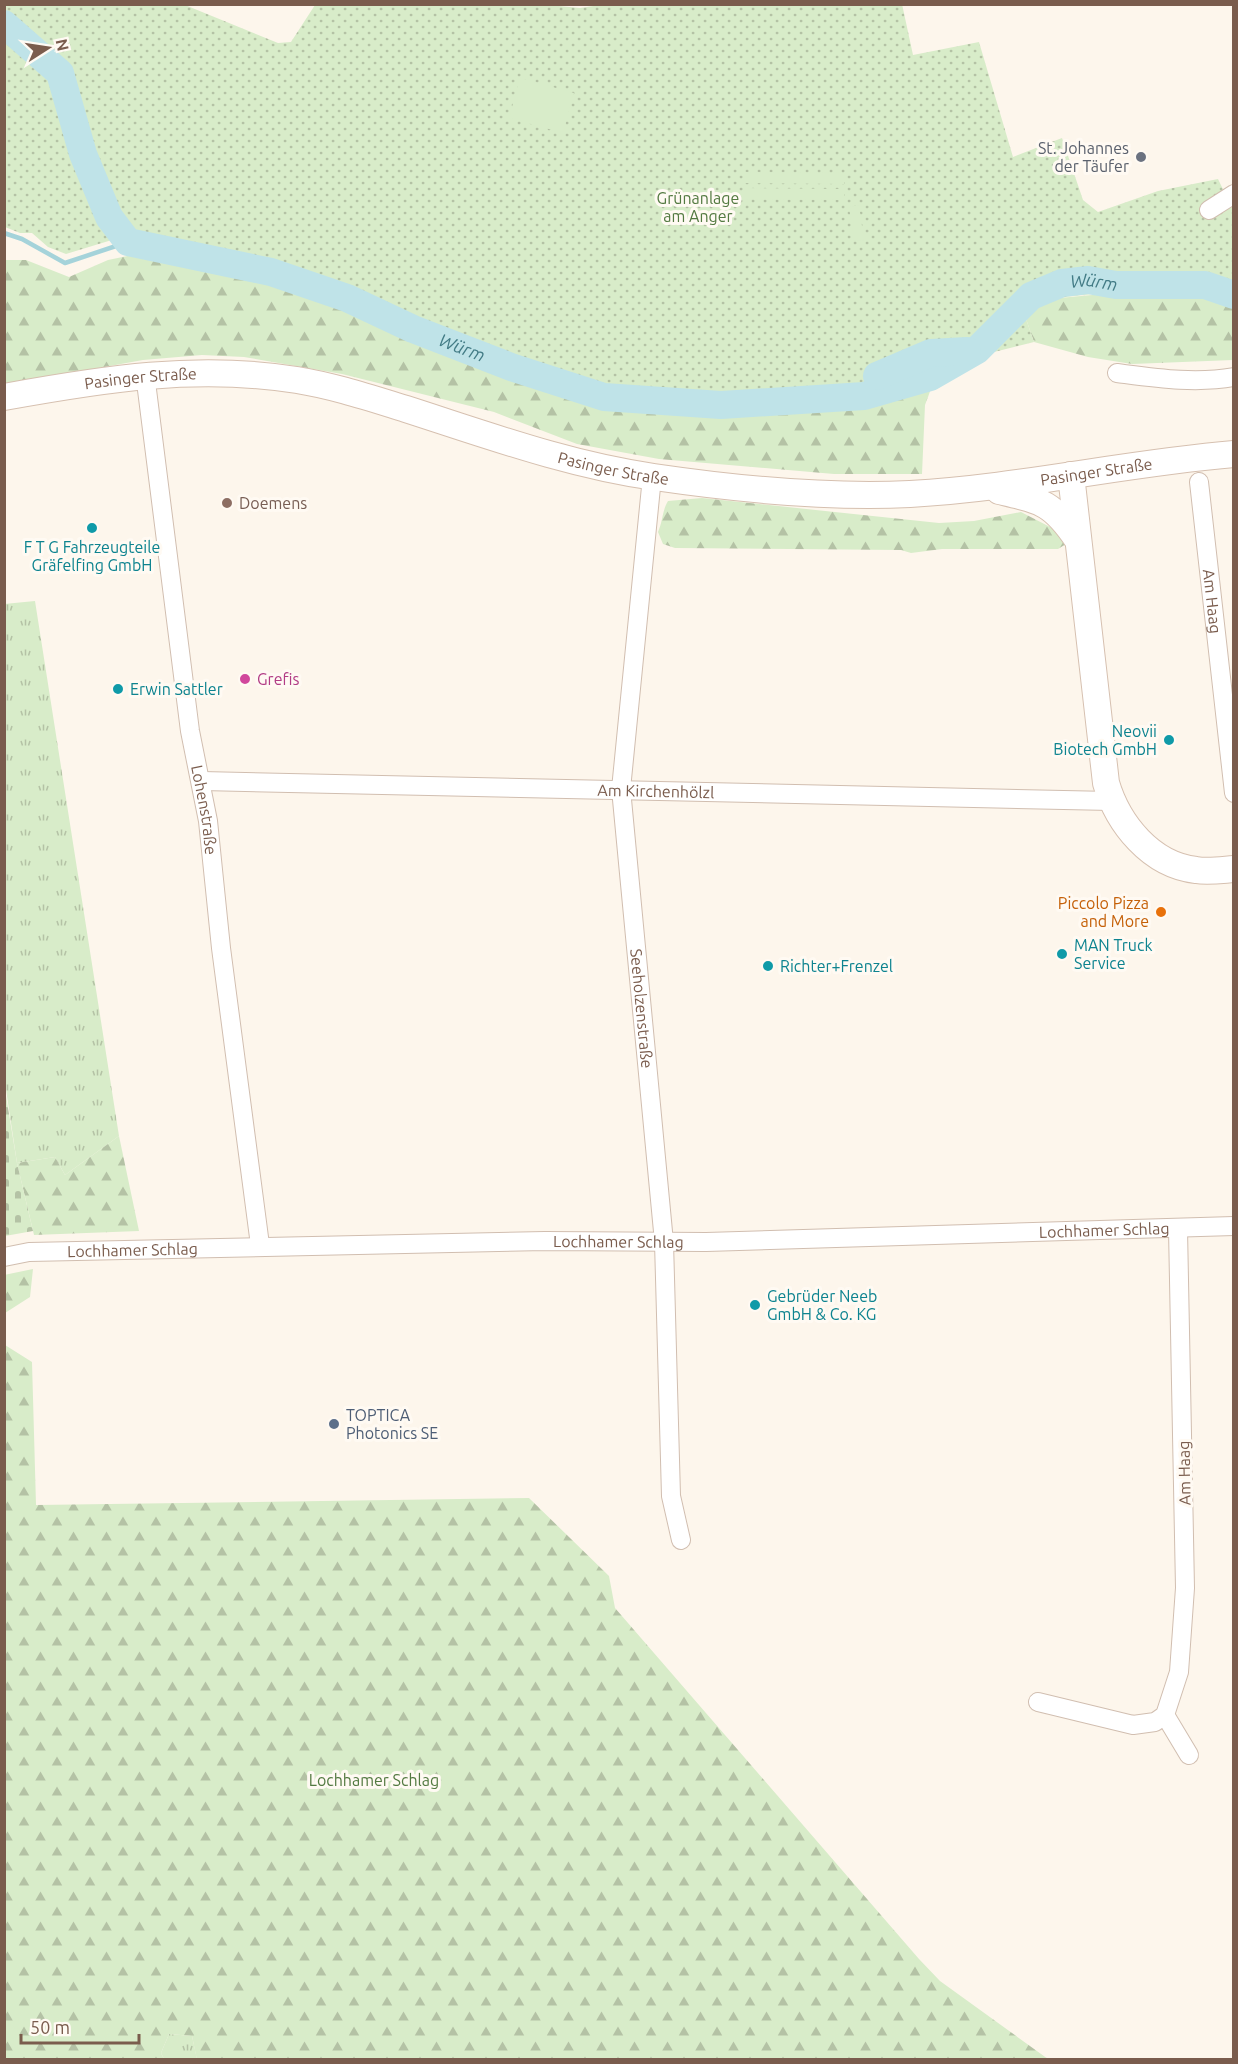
<svg xmlns="http://www.w3.org/2000/svg" width="1238" height="2064" viewBox="0 0 1238 2064" font-family="Ubuntu,sans-serif">
<style>
.grass{fill:url(#grass-tufts)}
.forest{fill:url(#forest-firs)}
.cemetery{fill:url(#cemetery-stones)}
.park{fill:url(#park-dots)}
.garden{fill:#d8ecc9}
.lines{fill:none;stroke-linecap:round;stroke-linejoin:round}
.stream{stroke:#a5d3da;stroke-width:4.5}
.river{stroke:#bfe3e8;stroke-width:28}
.minor-casing{stroke:#d1beb0;stroke-width:20}
.secondary-casing{stroke:#d6c0b0;stroke-width:28}
.minor{stroke:#fff;stroke-width:18}
.secondary{stroke:#fff;stroke-width:26}
.worship-dot{fill:#6b7280;stroke:#fffaf3;stroke-width:2}
.education-dot{fill:#8d6e63;stroke:#fffaf3;stroke-width:2}
.culture-dot{fill:#0f9aa8;stroke:#fffaf3;stroke-width:2}
.hotel-dot{fill:#d1479c;stroke:#fffaf3;stroke-width:2}
.food-dot{fill:#e8710a;stroke:#fffaf3;stroke-width:2}
.service-dot{fill:#5c6f8a;stroke:#fffaf3;stroke-width:2}
.labels{text-anchor:middle;stroke-width:6;stroke-linejoin:round;paint-order:stroke}
.worship-label{font-size:16px;fill:#5b616d;stroke:#fffaf3;text-anchor:end}
.park-label{font-size:16px;fill:#537a41;stroke:#fffaf3}
.street-label{font-size:16px;fill:#7a5c4d;stroke:#fffaf3}
.education-label{font-size:16px;fill:#785e54;stroke:#fffaf3;text-anchor:start}
.culture-label{font-size:16px;fill:#0d838f;stroke:#fffaf3;text-anchor:start}
.hotel-label{font-size:16px;fill:#b23c85;stroke:#fffaf3;text-anchor:start}
.food-label{font-size:16px;fill:#c56008;stroke:#fffaf3;text-anchor:end}
.service-label{font-size:16px;fill:#4e5e75;stroke:#fffaf3;text-anchor:start}
.water-label{font-size:18px;font-style:italic;fill:#437c86;stroke:#fffaf3}
</style>
<defs>
<pattern id="grass-tufts" width="24" height="20" patternUnits="userSpaceOnUse" patternTransform="scale(1.5)"><rect width="24" height="20" fill="#d8ecc9"/><path d="M3 7l-1-3M5 7V3M7 7l1-3M15 17l-1-3M17 17v-4M19 17l1-3" fill="none" stroke="#b4c2a5"/></pattern>
<pattern id="forest-firs" width="22" height="20" patternUnits="userSpaceOnUse" patternTransform="scale(1.5)"><rect width="22" height="20" fill="#d8ecc9"/><path d="M5 1l3.5 6h-7zM16 11l3.5 6h-7z" fill="#b4c2a5"/></pattern>
<pattern id="cemetery-stones" width="16" height="16" patternUnits="userSpaceOnUse" patternTransform="scale(1.5)"><rect width="16" height="16" fill="#d8ecc9"/><path d="M2 7V4a2 2 0 0 1 4 0v3zM10 15v-3a2 2 0 0 1 4 0v3z" fill="#b4c2a5"/></pattern>
<pattern id="park-dots" width="8" height="8" patternUnits="userSpaceOnUse" patternTransform="scale(1.5)"><rect width="8" height="8" fill="#d8ecc9"/><path d="M2 2h.1M6 6h.1" fill="none" stroke="#b4c2a5" stroke-width="1.8" stroke-linecap="round"/></pattern>
</defs>
<rect width="100%" height="100%" fill="#fdf6ec"/>
<path class="grass" d="M35 601 119 1136 65 1175 55 1157 17 1163 5 1083 4 604Z
M169 2034 192 2036 197 2059H164L161 2053Z"/>
<path class="forest" d="M1170 247 1229 287 1233 286V360L1132 364 1088 357 1034 342 1025 316 1037 300 1136 291Z
M142 253 184 266 291 287 500 375 605 407 709 411 854 405 892 399 932 386 925 405 922 474H834L659 459 577 444 494 412 342 374 244 357 202 355 143 360 5 385 4 260H26L69 277 108 260Z
M702 498 939 523 974 521 1021 512 1052 528 1066 544 1058 549H942L911 553 901 550 675 548 663 544 658 532C663 521 662 511 668 501Z
M119 1136 139 1231 34 1235 17 1163 55 1157 65 1175Z
M33 1269 30 1297 5 1313V1345L32 1362 36 1505 529 1498 609 1576 615 1608 919 1959 940 1981 1048 2059 197 2060 192 2036 169 2034 161 2053 164 2059H5L4 1275Z"/>
<path class="cemetery" d="M4 1083 17 1163 33 1231 5 1236Z"/>
<path class="park" d="M538 4 580 8 607 4H902L913 55 979 42 1013 157 1062 138 1083 200 1098 212 1158 191 1218 179 1233 210 1234 286 1229 287 1212 281 1037 300 1025 316 1034 342 990 353 932 386 892 399 854 405 709 411 605 407 500 375 291 287 222 273 231 255 213 253 138 232 66 254 48 247 32 233H20L5 227V5H185L278 43 291 42 315 5Z"/>
<path class="garden" d="M520 78 574 93 563 133 509 118Z
M744 172 844 173V184L744 183Z
M744 188 844 189V200L744 199Z
M859 205 864 240 854 241 849 207Z"/>
<g class="lines">
<path class="stream" d="M4 233 22 239 65 263 128 242"/>
<g class="river">
<path id="s1" d="M4 24 60 73 83 154 109 217 128 242 271 272 347 298 413 329 511 367 604 397 721 405 864 396 930 377 977 350 1031 296 1062 283 1088 280 1116 285H1205L1234 295"/>
<path d="M877 376 931 353 967 351"/>
</g>
<defs>
<g id="minor">
<path d="M1209 210 1234 194"/>
<path d="M1117 373C1156 378 1195 384 1234 377"/>
<path id="s2" d="M145 374 190 731 208 821 221 948 260 1245"/>
<path id="s3" d="M652 477 621 789 664 1242 671 1496 681 1540"/>
<path id="s4" d="M1199 482 1234 793"/>
<path id="s5" d="M202 781 1111 801"/>
<path id="s6" d="M4 1257 29 1252 545 1241 706 1242 1234 1226"/>
<path d="M1038 1702 1133 1725 1155 1722 1165 1715 1179 1672 1185 1588 1178 1229"/>
<path d="M1165 1715 1189 1755"/>
</g>
<g id="secondary">
<path id="s7" d="M4 397C103 379 197 364 297 380 334 386 370 398 406 409 487 435 569 465 654 477 736 489 827 498 910 494 1019 488 1125 463 1234 454"/>
<path d="M1071 475 1106 783C1118 824 1151 865 1196 870 1208 872 1221 870 1234 869"/>
<path d="M999 491C1041 501 1052 502 1077 539"/>
</g>
</defs>
<use href="#minor" class="minor-casing"/>
<use href="#secondary" class="secondary-casing"/>
<use href="#minor" class="minor"/>
<use href="#secondary" class="secondary"/>
</g>
<circle class="worship-dot" cx="1141" cy="157" r="6"/>
<circle class="education-dot" cx="227" cy="503" r="6"/>
<g class="culture-dot">
<circle cx="92" cy="528" r="6"/>
<circle cx="118" cy="689" r="6"/>
<circle cx="1169" cy="740" r="6"/>
<circle cx="1062" cy="954" r="6"/>
<circle cx="768" cy="966" r="6"/>
<circle cx="755" cy="1305" r="6"/>
</g>
<circle class="hotel-dot" cx="245" cy="679" r="6"/>
<circle class="food-dot" cx="1161" cy="912" r="6"/>
<circle class="service-dot" cx="334" cy="1424" r="6"/>
<g class="labels">
<g class="worship-label">
<text x="1129" y="154">St. Johannes<tspan x="1129" dy="18">der Täufer</tspan></text>
</g>
<g class="park-label">
<text x="698" y="204">Grünanlage<tspan x="698" dy="18">am Anger</tspan></text>
<text x="374" y="1786">Lochhamer Schlag</text>
</g>
<g class="street-label">
<text dy="6" stroke="none"><textPath href="#s7" startOffset="138">Pasinger Straße</textPath></text>
<text dy="6" stroke="none"><textPath href="#s7" startOffset="624">Pasinger Straße</textPath></text>
<text dy="6" stroke="none"><textPath href="#s7" startOffset="1110">Pasinger Straße</textPath></text>
<text dy="6" stroke="none"><textPath href="#s4" startOffset="120">Am Haag</textPath></text>
<text dy="6" stroke="none"><textPath href="#s5" startOffset="454">Am Kirchenhölzl</textPath></text>
<text dy="6" stroke="none"><textPath href="#s2" startOffset="440">Lohenstraße</textPath></text>
<text dy="6" stroke="none"><textPath href="#s3" startOffset="534">Seeholzenstraße</textPath></text>
<text dy="6" stroke="none"><textPath href="#s6" startOffset="1101">Lochhamer Schlag</textPath></text>
<text dy="6" stroke="none"><textPath href="#s6" startOffset="615">Lochhamer Schlag</textPath></text>
<text dy="6" stroke="none"><textPath href="#s6" startOffset="129">Lochhamer Schlag</textPath></text>
<text transform="translate(1184 1473) rotate(-91)" y="6">Am Haag</text>
</g>
<g class="education-label">
<text x="239" y="509">Doemens</text>
</g>
<g class="culture-label">
<text x="92" y="553" text-anchor="middle">F T G Fahrzeugteile<tspan x="92" dy="18">Gräfelfing GmbH</tspan></text>
<text x="130" y="695">Erwin Sattler</text>
<text x="1157" y="737" text-anchor="end">Neovii<tspan x="1157" dy="18">Biotech GmbH</tspan></text>
<text x="1074" y="951">MAN Truck<tspan x="1074" dy="18">Service</tspan></text>
<text x="780" y="972">Richter+Frenzel</text>
<text x="767" y="1302">Gebrüder Neeb<tspan x="767" dy="18">GmbH &amp; Co. KG</tspan></text>
</g>
<g class="hotel-label">
<text x="257" y="685">Grefis</text>
</g>
<g class="food-label">
<text x="1149" y="909">Piccolo Pizza<tspan x="1149" dy="18">and More</tspan></text>
</g>
<g class="service-label">
<text x="346" y="1421">TOPTICA<tspan x="346" dy="18">Photonics SE</tspan></text>
</g>
<g class="water-label">
<text dy="6" stroke="none"><textPath href="#s1" startOffset="1286">Würm</textPath></text>
<text dy="6" stroke="none"><textPath href="#s1" startOffset="610">Würm</textPath></text>
</g>
</g>
<rect width="1238" height="2064" fill="none" stroke="#7a5c4d" stroke-width="12"/>
<g transform="translate(48 48) rotate(78)" stroke="#fffaf3" stroke-width="4.5" paint-order="stroke">
<path d="M0-4.5L10 22L0 15L-10 22Z" fill="#7a5c4d"/>
<text y="-9" font-size="16" font-weight="bold" text-anchor="middle" fill="#7a5c4d">N</text>
</g>
<path d="M21 2034v9h118v-9" fill="none" stroke="#7a5c4d" stroke-width="3"/>
<text x="30" y="2034" font-size="18" fill="#7a5c4d" stroke="#fffaf3" stroke-width="4.5" paint-order="stroke">50 m</text>
</svg>
